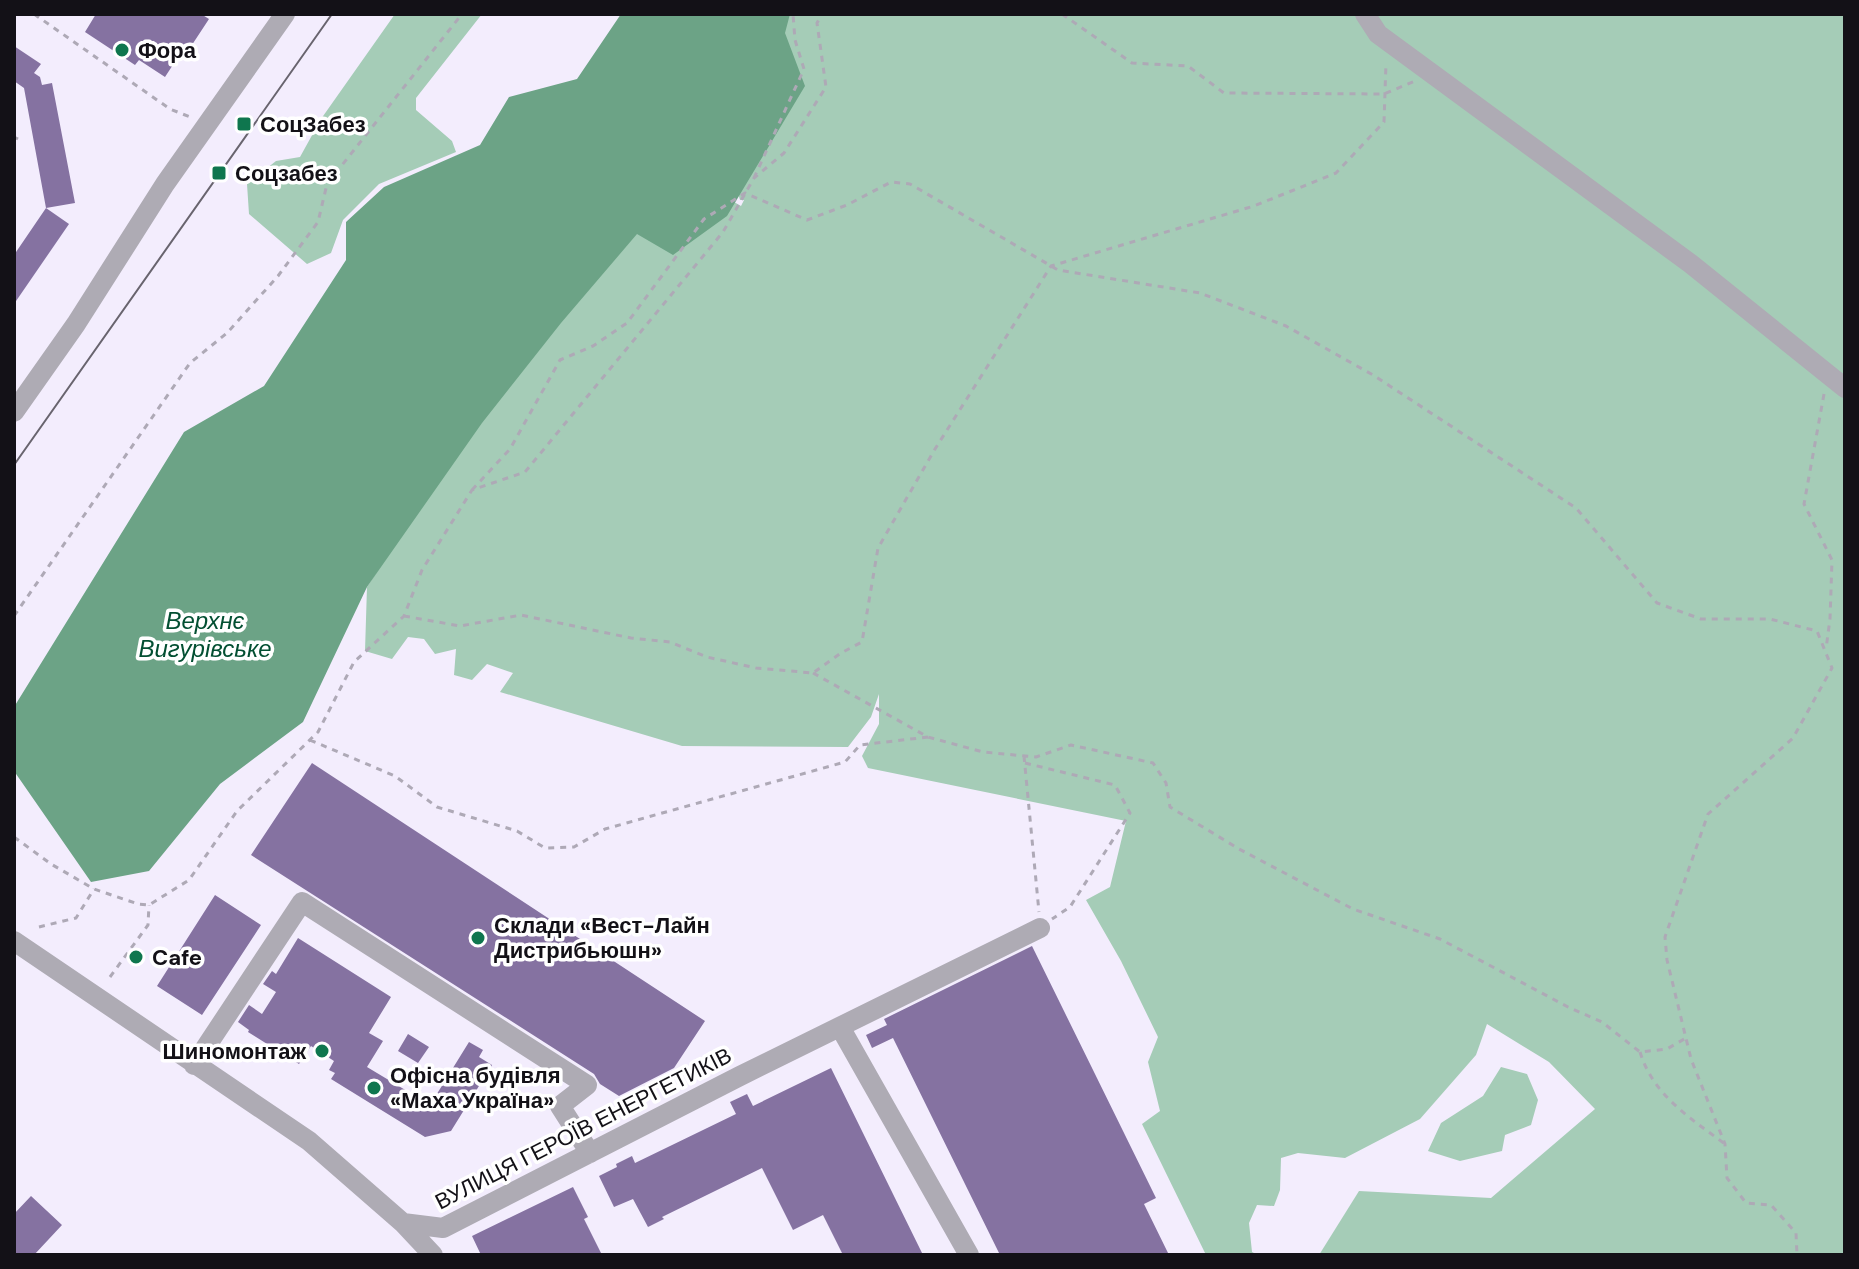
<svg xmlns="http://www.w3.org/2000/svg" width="1859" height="1269" viewBox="0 0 1859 1269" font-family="'DM Sans',sans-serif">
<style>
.green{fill:#a5ccb7}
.water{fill:#6ca386}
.building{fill:#8572a1}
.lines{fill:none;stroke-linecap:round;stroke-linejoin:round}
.path{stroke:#aea9b6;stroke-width:3;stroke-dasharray:6 6;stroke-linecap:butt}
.minor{stroke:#aeabb4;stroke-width:20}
.tram{stroke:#68646e;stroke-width:2}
.poi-dot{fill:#0f764e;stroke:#fff;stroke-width:3}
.labels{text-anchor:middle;stroke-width:7;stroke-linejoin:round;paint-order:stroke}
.poi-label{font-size:22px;font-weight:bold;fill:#131117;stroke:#fff;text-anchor:start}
.street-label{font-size:22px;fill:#131117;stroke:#fff}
.water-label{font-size:24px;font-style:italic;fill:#034f32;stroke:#fff}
</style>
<rect width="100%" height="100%" fill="#f3edfd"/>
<path class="green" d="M395 14H482L416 98V110L452 141 456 152 379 184 343 220 331 253 307 264 249 214 247 184 276 161 300 157 321 119Z
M787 14H1845V1255H1319L1359 1191 1491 1198 1595 1109 1549 1062 1487 1024 1476 1055 1420 1119 1345 1158 1298 1153 1281 1158 1280 1190 1274 1206 1257 1205 1249 1223 1252 1252 1258 1255H1206L1142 1124 1160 1111 1148 1062 1158 1037 1121 961 1086 900 1110 887 1126 821 868 768 862 756 879 724V694L871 717 848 747 682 746 500 692 513 673 487 664 472 680 454 675 456 649 435 654 424 639 408 637 392 659 365 651 367 587 591 243 715 191 741 206 744 200H740L734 180Z
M1501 1067 1527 1074 1538 1100 1531 1125 1505 1135 1502 1151 1460 1161 1428 1151 1441 1123 1483 1096Z"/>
<path class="water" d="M621 14H790L785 33 805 86 727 216 673 255 637 234 561 323 482 423 367 587 303 722 220 784 149 871 91 882 14 771V707L184 432 264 386 346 260V222L384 187 480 145 509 97 577 79Z"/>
<path class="building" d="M96 14H201L209 19 184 57 180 54 165 77 139 60 135 65 85 32Z
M14 46 41 64 34 73 40 77 42 85 52 83 75 203 46 208 24 88 14 81Z
M46 208 69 224 14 304V255Z
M312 763 705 1021 674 1068 619 1096 600 1084 594 1074 251 855Z
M215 895 261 925 202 1015 157 986Z
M298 938 391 997 369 1033 383 1041 367 1067 422 1100 435 1097 469 1042 483 1050 479 1057 492 1065 451 1131 425 1137 331 1079 335 1073 329 1070 334 1061 311 1046 299 1064 248 1032 249 1030 238 1022 249 1005 262 1014 276 992 263 984 272 971 276 974Z
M1032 946 1156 1198 1144 1204 1169 1255H1000L893 1038 872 1048 866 1035 887 1025 884 1019Z
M408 1034 429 1047 418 1063 398 1051Z
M831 1068 923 1255H843L823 1215 793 1230 762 1168 662 1217 664 1219 648 1227 633 1199 614 1207 599 1176 617 1167 616 1164 632 1156 635 1163 736 1114 730 1102 747 1094 753 1106Z
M573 1187 588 1217 584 1219 602 1255H481L472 1236Z
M31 1196 62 1225 34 1255H14V1214Z"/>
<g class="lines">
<path class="path" d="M34 14 170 109 190 117
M1062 14 1132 63 1188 66 1224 93 1384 94 1415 81
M14 137 18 139
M754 178 804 69 795 40 793 14
M1824 394 1804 504 1832 560 1830 619 1826 649
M472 490 510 449 560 360 593 346 627 323 704 219 745 193 807 220 847 205 891 182 910 184 1058 270 1200 293 1286 326 1373 375 1576 508 1657 603 1701 619H1770L1817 631 1832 668 1793 738 1708 814 1665 937 1667 960 1691 1059 1725 1144 1727 1178 1746 1203 1771 1205 1796 1233 1797 1255
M14 616 190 363 227 333 278 276 318 222 327 184 462 14
M404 616 460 626 521 615 631 638 670 642 707 657 756 668 813 673 841 653 862 642 878 548 935 449 1051 266 1254 206 1336 173 1384 122 1386 63
M813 673 928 737 983 752 1036 757 1071 745 1153 763 1166 783 1170 807 1239 849 1353 909 1440 939 1568 1007 1602 1022 1640 1052 1667 1049 1686 1038
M310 740 395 776 437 807 517 831 545 848 574 847 605 829 845 762 860 745 928 737
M1024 756 1039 912
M1025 763 1115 785 1130 813 1070 907 1052 919
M14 837 51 864 94 889 138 904 149 905 189 880 237 811 318 732 354 662 404 616 422 570 472 490 525 472 723 232 754 178 784 153 826 87 817 23 822 14
M39 927 76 918 94 889
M110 977 148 925 149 905
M1640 1052C1653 1095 1690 1118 1725 1144"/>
<path class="minor" d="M1365 14 1378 34 1691 264 1845 388
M14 412 76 324 165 184 285 14
M14 941 309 1141 403 1223 443 1228 740 1076 1040 928
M840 1027 969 1255
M194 1065 302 902 587 1085 560 1106 590 1153
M403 1223 433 1255"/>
<path class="tram" d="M14 465 332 14"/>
</g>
<g class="poi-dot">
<circle cx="122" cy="50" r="8"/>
<rect x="236" y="116" width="16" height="16" rx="4"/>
<rect x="211" y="165" width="16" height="16" rx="4"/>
<circle cx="478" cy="938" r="8"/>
<circle cx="136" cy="957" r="8"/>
<circle cx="322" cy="1051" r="8"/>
<circle cx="374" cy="1088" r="8"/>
</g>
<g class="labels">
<g class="poi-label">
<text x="138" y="58">Фора</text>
<text x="260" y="132">СоцЗабез</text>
<text x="235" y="181">Соцзабез</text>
<text x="494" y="933">Склади «Вест-Лайн<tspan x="494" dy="25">Дистрибьюшн»</tspan></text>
<text x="152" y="965">Cafe</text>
<text x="306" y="1059" text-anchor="end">Шиномонтаж</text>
<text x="390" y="1083">Офісна будівля<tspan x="390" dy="25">«Маха Україна»</tspan></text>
</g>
<g class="street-label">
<text transform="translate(583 1128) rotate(-27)" y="8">ВУЛИЦЯ ГЕРОЇВ ЕНЕРГЕТИКІВ</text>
</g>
<g class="water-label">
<text x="205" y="629">Верхнє<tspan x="205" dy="28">Вигурівське</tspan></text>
</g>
</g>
<rect width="1859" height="1269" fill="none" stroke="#131117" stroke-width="32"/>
</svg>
